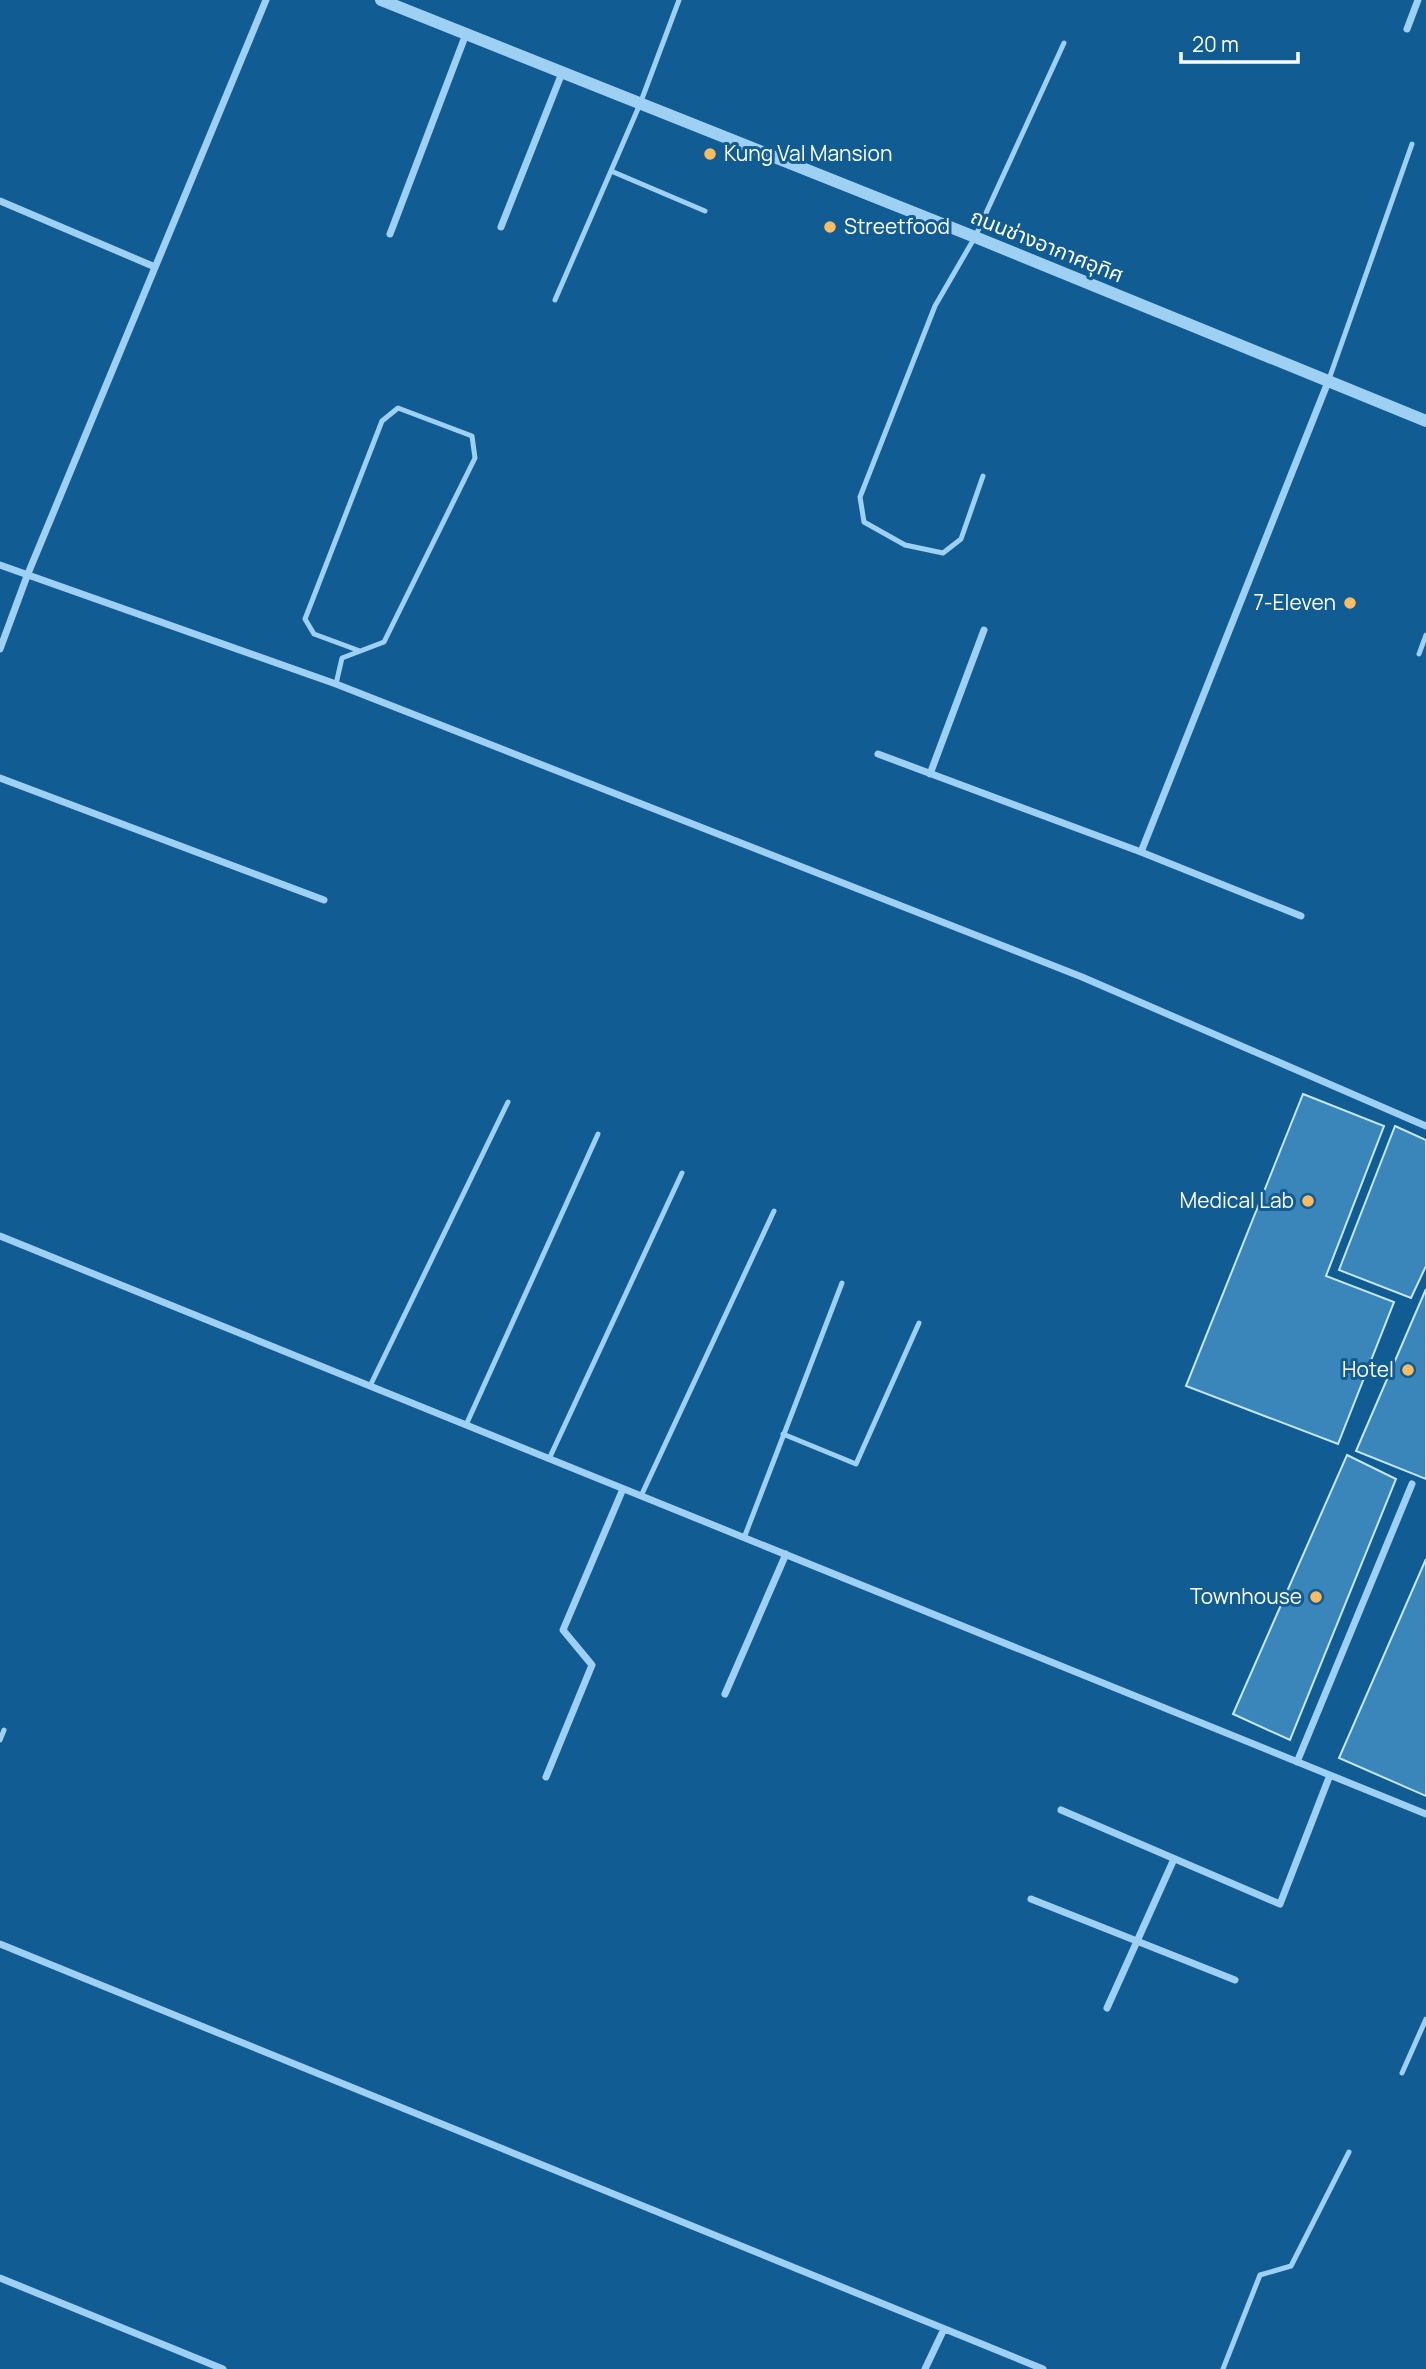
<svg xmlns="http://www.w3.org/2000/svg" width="1426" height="2369" viewBox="0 0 1426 2369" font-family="Manrope,'Noto Sans Thai',sans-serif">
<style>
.building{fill:#3a86bb;stroke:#c6e7fd;stroke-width:2}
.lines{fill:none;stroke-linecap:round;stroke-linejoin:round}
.service{stroke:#9ed0f3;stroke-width:5}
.minor{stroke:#9ed0f3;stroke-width:7}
.tertiary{stroke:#9ed0f3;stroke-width:12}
.poi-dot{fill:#ffbb60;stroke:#115c93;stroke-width:2.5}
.labels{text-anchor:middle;stroke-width:6;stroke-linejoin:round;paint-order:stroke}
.poi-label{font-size:21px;fill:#fff;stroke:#115c93;text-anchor:end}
.street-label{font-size:21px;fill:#fff;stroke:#115c93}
</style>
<rect width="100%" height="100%" fill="#115c93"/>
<path class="building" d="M1303 1094 1384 1126 1326 1276 1394 1302 1338 1444 1186 1386Z
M1395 1126 1426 1140V1266L1411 1298 1339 1270Z
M1426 1289V1479L1356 1451Z
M1347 1455 1396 1479 1290 1740 1233 1714Z
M1426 1559V1796L1339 1758Z"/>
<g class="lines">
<path class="service" d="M611 171 705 211
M555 300 640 104 679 0
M1328 382 1412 144
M983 476 961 539 943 553 905 545 864 522 860 497 935 306 975 237 1064 43
M1419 654 1426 635
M336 684 342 658 384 642 475 458 472 436 398 408 382 421 305 619 314 634 360 651
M370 1386 508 1102
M466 1425 598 1134
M783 1434 856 1464 919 1323
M549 1459 682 1173
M641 1496 774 1211
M744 1538 842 1283
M0 1740 4 1730
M1402 2073 1426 2019
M1223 2369 1260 2275 1291 2266 1349 2152"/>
<path class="minor" d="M1407 29 1418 0
M0 201 155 267
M501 227 562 73
M390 234 466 34
M0 565 336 684 1082 977 1426 1126
M0 649 27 576 266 0
M878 754 1141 852 1301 916
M930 774 984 630
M0 778 324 900
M1141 852 1328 382
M0 1236 1426 1814
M725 1694 786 1554
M1297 1762 1412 1484
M546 1777 592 1665 563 1630 623 1489
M1061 1810 1280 1904 1330 1775
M1031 1899 1235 1980
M0 1944 1043 2369
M1107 2008 1174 1859
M0 2278 223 2369
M925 2369 944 2329"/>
<path class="tertiary" d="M381 0 975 237 1426 421"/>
</g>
<g class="poi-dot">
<circle cx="710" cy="154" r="7"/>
<circle cx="830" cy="227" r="7"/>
<circle cx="1350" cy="603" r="7"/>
<circle cx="1308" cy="1201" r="7"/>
<circle cx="1408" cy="1370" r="7"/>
<circle cx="1316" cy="1597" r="7"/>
</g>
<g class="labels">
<g class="poi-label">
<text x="724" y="161" text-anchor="start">Kung Val Mansion</text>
<text x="844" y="234" text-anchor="start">Streetfood</text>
<text x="1336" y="610">7-Eleven</text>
<text x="1294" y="1208">Medical Lab</text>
<text x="1394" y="1377">Hotel</text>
<text x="1302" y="1604">Townhouse</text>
</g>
<g class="street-label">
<text transform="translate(1047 246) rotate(22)" y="7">ถนนช่างอากาศอุทิศ</text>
</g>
</g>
<path d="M1181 52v10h117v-10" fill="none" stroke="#ffffff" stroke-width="3.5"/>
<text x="1192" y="52" font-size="21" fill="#ffffff" stroke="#115c93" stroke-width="5" paint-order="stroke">20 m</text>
</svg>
